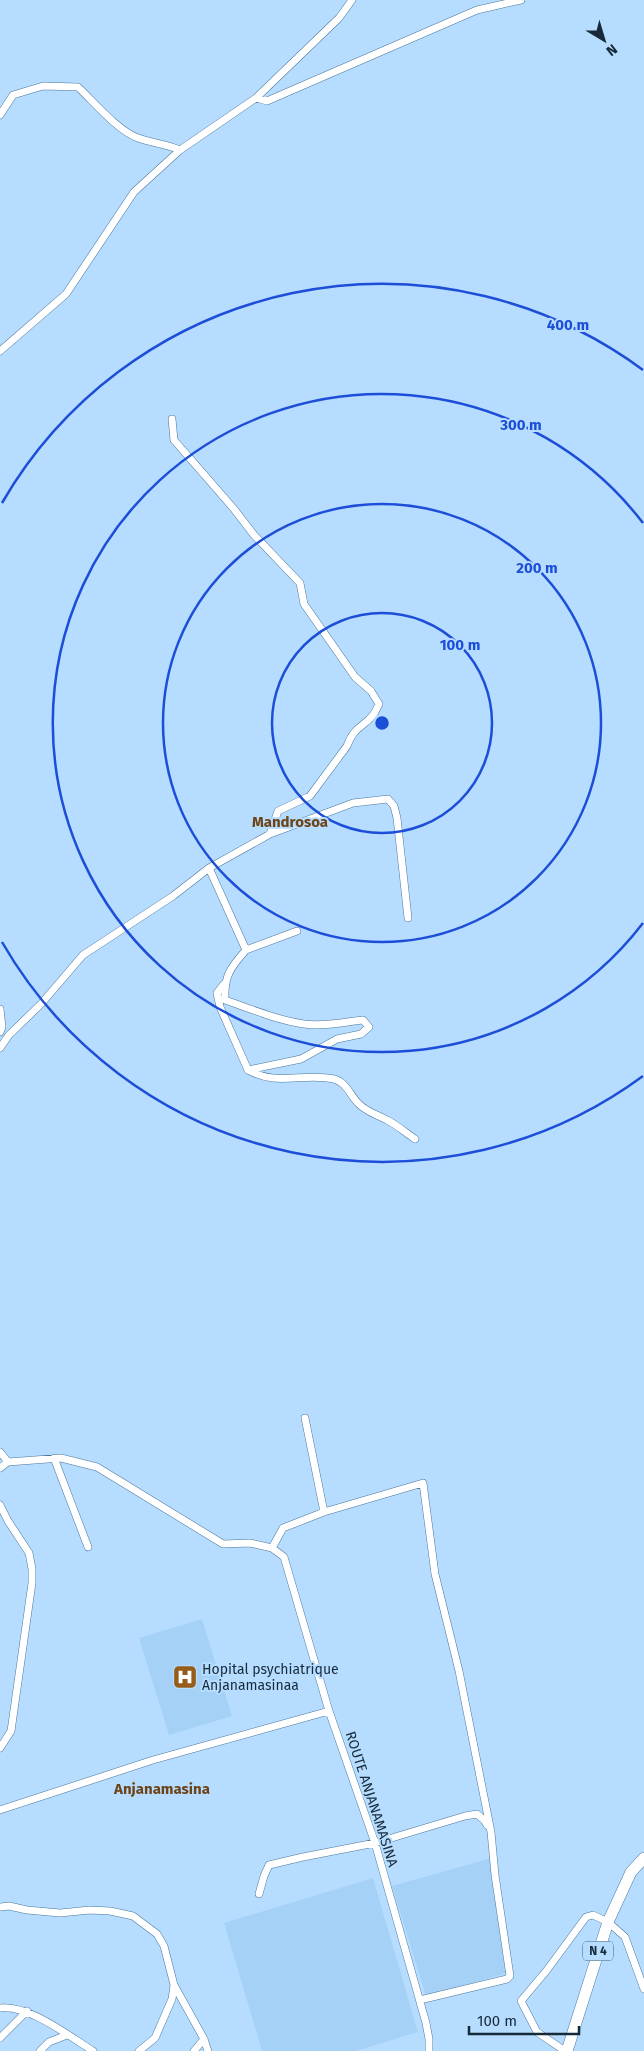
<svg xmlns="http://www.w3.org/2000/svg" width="644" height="2051" viewBox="0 0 644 2051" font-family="'Fira Sans',sans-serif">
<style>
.built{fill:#a6d1f7}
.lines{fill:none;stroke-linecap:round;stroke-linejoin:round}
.street-casing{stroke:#49769c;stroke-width:8}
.primary-casing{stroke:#49769c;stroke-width:12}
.street{stroke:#fff;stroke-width:7}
.primary{stroke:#fff;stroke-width:11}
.ring{fill:none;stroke:#1d4ed8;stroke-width:2.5}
.labels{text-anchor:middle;stroke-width:4;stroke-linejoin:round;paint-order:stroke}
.shield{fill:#b6ddff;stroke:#476075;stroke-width:1}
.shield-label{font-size:12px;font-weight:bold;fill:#172a3a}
.poi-label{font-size:14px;fill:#172a3a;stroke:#b6ddff;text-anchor:start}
.street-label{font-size:14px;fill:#172a3a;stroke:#b6ddff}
.neighbourhood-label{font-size:15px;font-weight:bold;fill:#6c4418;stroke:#b6ddff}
.centre{fill:#1d4ed8;stroke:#b6ddff;stroke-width:2.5}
.ring-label{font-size:15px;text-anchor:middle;font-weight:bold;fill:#1d4ed8;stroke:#b6ddff;stroke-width:4;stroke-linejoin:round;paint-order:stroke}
</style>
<rect width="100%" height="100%" fill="#b6ddff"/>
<path class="built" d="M202 1619 232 1716 169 1735 139 1638Z
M492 1858 507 1973 426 1996 392 1886Z
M373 1878 418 2032 356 2051H262L224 1923Z"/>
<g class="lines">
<defs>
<path id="street" d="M256 98 267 101 477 10 521 0
M0 115 13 95 43 86 78 87C94 102 118 131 138 138 152 143 166 144 180 150
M0 351 66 294 134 192 180 150 256 98 339 18 352 0
M172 419 174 440 234 509 254 535 300 583 304 604 355 677 371 691 379 704C377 707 376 712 373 715 362 729 355 725 347 746L310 796 278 811 270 834
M209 868 246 950C230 968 224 976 225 1000 251 1009 277 1020 304 1024 323 1027 344 1022 363 1020L369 1027 361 1034 337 1039 301 1059 248 1070C278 1087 302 1072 334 1079 346 1082 350 1095 358 1103 366 1112 376 1114 387 1120 397 1125 406 1133 415 1139
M246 950 297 931
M224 984 217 993 220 1007 248 1070
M0 1009 2 1027 0 1032
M0 1048 9 1035 41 1004 83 955 173 896 209 868 270 834 353 803 388 799 394 806 397 818 408 918
M305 1418 324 1512
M0 1452 8 1462 61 1458 97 1467 223 1544 250 1543 272 1548 284 1557 329 1711 375 1843 426 2023 429 2039V2051
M54 1458 88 1547
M0 1468 8 1462
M0 1505 8 1521 29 1553 32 1569V1583L11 1731 0 1748
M272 1548 283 1528 324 1512 423 1483 435 1574 459 1671 491 1832 495 1875 510 1976 507 1979 420 2000
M0 1810 153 1760 329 1711
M259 1894 264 1876 269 1865 303 1857 375 1843 465 1816 477 1814 484 1820 487 1825
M0 1907 9 1906 27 1910 60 1913 90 1910 110 1911 133 1916 157 1934 164 1946 174 1985 172 1999 155 2038 139 2051
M174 1985 204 2039 208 2051
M0 2008C28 2004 69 2036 93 2051
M0 2038 27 2011
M40 2051 49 2042 67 2035
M194 2051 204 2039
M565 2051 537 2032 521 2001 547 1970 586 1917 593 1915 608 1922 625 1937 644 1989"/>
<path id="primary" d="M567 2051 608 1922 631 1872 644 1858"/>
</defs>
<use href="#street" class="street-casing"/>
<use href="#primary" class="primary-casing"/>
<use href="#street" class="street"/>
<use href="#primary" class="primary"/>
</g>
<g class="ring">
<circle cx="382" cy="723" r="110"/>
<circle cx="382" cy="723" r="219"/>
<path d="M643 923A329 329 0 1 1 643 523"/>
<path d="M643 1076A439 439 0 0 1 2 942M2 503A439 439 0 0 1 643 370"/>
</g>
<defs>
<symbol id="hospital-square" viewBox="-11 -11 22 22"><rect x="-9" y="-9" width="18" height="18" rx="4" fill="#965d1a" stroke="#b6ddff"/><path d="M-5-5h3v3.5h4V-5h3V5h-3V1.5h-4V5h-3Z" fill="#fff"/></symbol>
</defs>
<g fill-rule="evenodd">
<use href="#hospital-square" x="171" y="1663" width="28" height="28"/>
</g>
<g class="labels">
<rect class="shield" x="583" y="1941.5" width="30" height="19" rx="4"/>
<g class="shield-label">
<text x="598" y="1955">N 4</text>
</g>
<g class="poi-label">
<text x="202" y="1674">Hopital psychiatrique<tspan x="202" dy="16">Anjanamasinaa</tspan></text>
</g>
<g class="street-label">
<text transform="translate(372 1799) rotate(72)" y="5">ROUTE ANJANAMASINA</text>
</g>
<g class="neighbourhood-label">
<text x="290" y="827">Mandrosoa</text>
<text x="162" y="1794">Anjanamasina</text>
</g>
</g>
<circle cx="382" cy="723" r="8" class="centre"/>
<g class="ring-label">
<text x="568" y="330">400 m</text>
<text x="521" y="430">300 m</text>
<text x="537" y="573">200 m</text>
<text x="460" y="650">100 m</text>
</g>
<g transform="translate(604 40) rotate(142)" stroke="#b6ddff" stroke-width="4" paint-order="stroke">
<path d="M0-4L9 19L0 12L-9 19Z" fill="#172a3a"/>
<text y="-8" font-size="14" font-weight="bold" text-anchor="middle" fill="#172a3a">N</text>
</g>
<path d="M469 2026v8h110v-8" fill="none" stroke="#172a3a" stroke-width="2.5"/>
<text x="477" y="2026" font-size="15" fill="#172a3a" stroke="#b6ddff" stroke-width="4" paint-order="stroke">100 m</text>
</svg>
